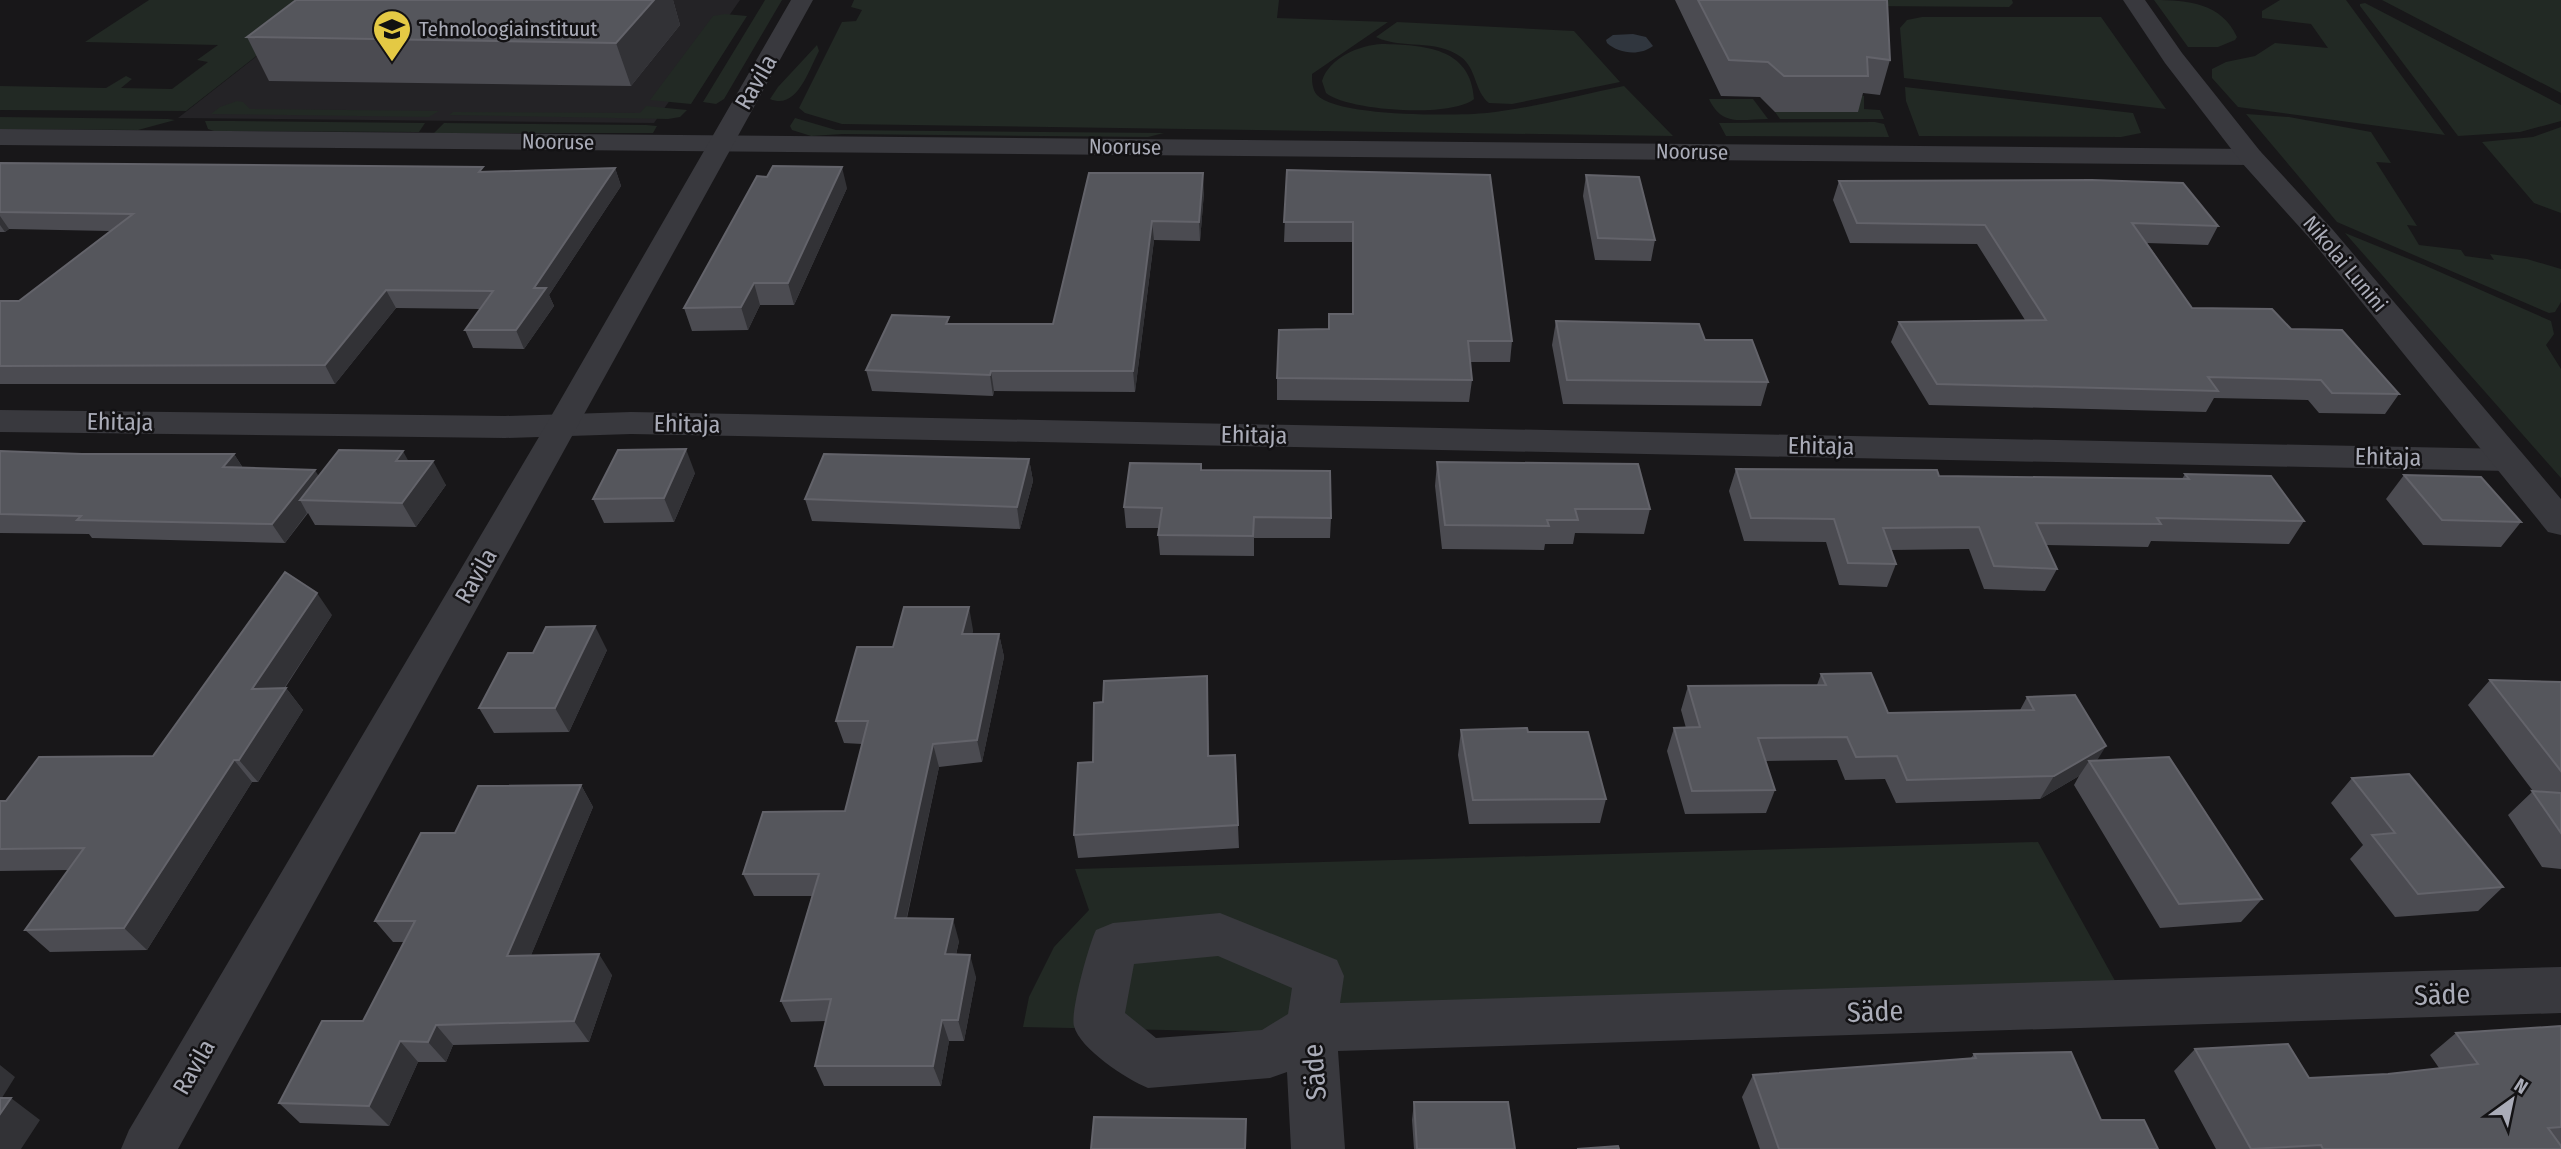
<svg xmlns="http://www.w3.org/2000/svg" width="2561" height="1149" viewBox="0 0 2561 1149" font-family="'Fira Sans Condensed',sans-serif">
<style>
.built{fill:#242326}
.green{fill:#222924}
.water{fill:#30363e}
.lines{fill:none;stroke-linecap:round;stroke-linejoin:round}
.minor{fill:#39393e;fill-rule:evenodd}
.tertiary{fill:#39393e;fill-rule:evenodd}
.wall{fill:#4b4b51}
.shaded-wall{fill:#323236}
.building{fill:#55565c;stroke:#63636a;stroke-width:2}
.labels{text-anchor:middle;stroke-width:5;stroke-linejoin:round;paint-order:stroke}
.far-poi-label{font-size:21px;fill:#aaacb8;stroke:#131214;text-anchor:start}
.far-street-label{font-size:21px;fill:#aaacb8;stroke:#131214}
.street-label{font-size:24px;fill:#aaacb8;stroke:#131214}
.near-street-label{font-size:28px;fill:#aaacb8;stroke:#131214}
</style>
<rect width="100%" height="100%" fill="#181719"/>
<path class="built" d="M328 0H740L654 123 178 118Z"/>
<path class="green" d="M149 0H328L186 111 0 110V86L106 88 126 76 132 79 121 88 172 89 208 62 197 60 218 45 85 42Z
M765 0H782L724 99 716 104 703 102Z
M854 0H1279L1277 18 1388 22 1312 74C1312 81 1312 89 1317 95 1337 117 1456 116 1487 113 1533 108 1579 95 1624 86L1673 136 842 124 805 113 799 108 842 22 856 21 862 10 851 7Z
M1771 0H2012L2013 3 2009 7 1868 6Z
M2154 0C2187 0 2222 3 2237 37L2235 40 2218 47H2188Z
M2280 0H2346L2445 135 2238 107 2212 78V69L2226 62 2255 56 2275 43 2328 48 2311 24 2262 18V11Z
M2382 0H2561V93Z
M2365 3 2561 105V121L2520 132 2458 136 2360 6V4Z
M725 14 747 16 691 104 650 100 713 16Z
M1922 17H2101L2166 109 1904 78 1900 28 1907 20Z
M1397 22 1574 31 1620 82 1512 104 1489 103C1474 91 1477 69 1461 57 1435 38 1402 50 1376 37Z
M1382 44C1423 45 1471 47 1474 99 1452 118 1348 111 1326 93L1322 81C1329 58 1359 45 1382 44Z
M817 45 819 51C809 69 797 111 770 99L778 87Z
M1905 87 2133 113 2141 133 2121 137 1919 136 1906 101Z
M1857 95 1864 96V109L1880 110 1884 119H1780L1775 112H1857Z
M1709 99H1753L1768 119C1741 119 1722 127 1709 99Z
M237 101 243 102 250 109 439 111 429 117 211 114 220 107Z
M646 106 687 110 680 117 668 119 449 115 453 112 640 113Z
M2246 114 2289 117 2371 132 2391 163 2376 162 2417 226 2407 225 2419 245 2461 250 2465 256 2494 260 2490 254 2527 259 2561 269V302L2555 312 2549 313 2337 222Z
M0 117 168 119 175 120 138 130 0 129Z
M795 118 836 130 1164 133 1148 137 843 134 811 136 792 130 790 126Z
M205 121H231L425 123 419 132 214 131 208 129Z
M1875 122 1884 124 1889 137 1726 136 1719 123Z
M444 123 646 125 657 126 653 133H434Z
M2561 127V213L2534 203 2482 142 2533 137Z
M2345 233 2424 265 2551 321 2554 334 2546 345 2561 369V478Z
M2038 842 2124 997 1301 1033 1023 1027 1029 997 1054 947 1089 910 1075 869Z"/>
<path class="water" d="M1633 34 1646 37 1653 46C1640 56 1619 54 1607 43L1606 40 1613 35Z"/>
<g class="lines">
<path class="minor" d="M0 129 2251 149 2260 151 2264 157 2260 163 2251 165 0 145Z
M0 410 505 416 631 412 2508 449 2520 452 2526 460 2520 468 2508 471 631 434 505 438 0 432Z
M1220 913 1337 960 1344 976 1340 1003 2561 967V1013L1338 1051 1345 1149H1291L1287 1072 1270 1078 1148 1088C1126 1079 1080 1049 1074 1026 1070 1012 1089 944 1096 930L1113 923ZM1218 956 1292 988 1288 1014 1262 1030 1156 1038 1125 1013 1134 964Z"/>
<path class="tertiary" d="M791 0H813L178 1149H121L129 1130 546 425Z
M2123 0H2145L2182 53 2260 151 2333 230 2561 499V535L2548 532 2313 242 2242 163 2165 63Z"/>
</g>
<path class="wall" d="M296 0H673L680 25 631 86 269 81 247 37Z
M1675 0H1887L1890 60 1880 95 1863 93 1858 112H1775L1760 97 1721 96Z
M0 163 485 172 615 168 621 186 549 295 554 306 524 349 473 348 465 330 480 309 396 308 335 384H0V301H19L110 231 9 229 5 232H0Z
M1287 170 1512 341 1510 362H1470L1472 380 1469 402 1277 400V378L1329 329 1352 314 1353 242H1284Z
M1089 173 1204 192 1200 241 1154 240 1135 392 994 391 993 396 872 391 866 370 950 324H1053Z
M1586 175 1655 240 1651 261 1595 260 1583 196Z
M1839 181 2218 226 2208 245 2147 243 2192 308 2291 329 2399 394 2385 414 2319 413 2308 400 2214 398 2206 412 1929 405 1891 342 1899 322 2025 320 1977 244 1850 243 1833 200Z
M847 188 794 305H760L748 330 692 331 684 308Z
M1556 321 1705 340 1768 382 1761 406 1563 404 1552 345Z
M0 451 82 454H234L243 468 319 476 408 461 446 485 416 527 315 525 308 513 285 543 92 538 89 534 0 533Z
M1029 459 1033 481 1020 529 812 521 805 499Z
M1437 462 1650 509 1644 534 1575 533 1573 544H1545L1544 550 1442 549 1435 486Z
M1201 464 1202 470 1331 518 1330 538H1254V556L1160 555 1158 535 1159 528H1126L1124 507Z
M1736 469 1939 476 2182 479 2185 474 2304 521 2289 544 2151 541 2148 547 2046 545 2057 569 2045 591 1984 589 1969 549 1891 550 1896 564 1887 587 1839 585 1826 542 1744 541 1729 491Z
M695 473 674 522 604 523 593 499Z
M2404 475 2521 522 2501 547 2423 545 2386 499Z
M332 615 285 688H286L303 710 258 782H252L147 950 50 952 25 930 68 870 0 871V801H6L153 756Z
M973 630 972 634H999L1004 657 982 762 939 767 907 918 959 941 956 955 976 977 964 1041H949L941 1086H824L815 1066 826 1021 791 1022 781 1001 812 896H754L743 874 845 811 862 744 844 743 836 721 893 647Z
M607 650 569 732 494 733 479 708 533 653Z
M1821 674 1888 713 2020 710 2027 697 2097 760 2262 899 2241 922 2160 928 2074 785 2079 776 2040 799 1896 803 1885 779 1845 780 1837 760 1765 761 1775 790 1766 813 1685 814 1667 751 1674 728H1686L1681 710 1688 686 1817 685Z
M1207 676 1209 756 1235 755 1239 848 1078 858 1074 835 1093 762 1103 702Z
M2490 680 2561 682V869L2542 867 2508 815 2533 791 2468 705Z
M1461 730 1528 732 1606 799 1600 823 1469 824 1458 755Z
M2352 778 2503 887 2478 911 2395 917 2350 859 2363 845 2331 803Z
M581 785 593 807 531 955 612 975 589 1042 453 1045 446 1062H418L389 1126 300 1123 279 1103 363 1021 404 942H393L375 921 455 833Z
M2561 1026V1149H2216L2174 1071 2195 1049 2309 1078 2388 1074 2439 1068 2430 1055 2456 1033Z
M1974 1054 2158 1149H1760L1742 1097 1753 1075 1971 1058Z
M1414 1102 1515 1149H1414L1412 1120Z"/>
<path class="shaded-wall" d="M654 0H673L680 25 631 86 616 43Z
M842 167 847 188 794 305 788 283Z
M615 168 621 186 549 295 554 306 524 349 516 330 534 288Z
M1203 173 1204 192 1200 241 1199 222Z
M0 216 9 229 5 232 0 225Z
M1152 221 1154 240 1135 392 1133 371Z
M754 283 760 305 748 330 741 307Z
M386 290 396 308 335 384 325 365Z
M991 371 994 391 993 396 990 375Z
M686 449 695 473 674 522 664 498Z
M403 451 416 475 396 461Z
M234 454 246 473 223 467Z
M1029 459 1033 481 1020 529 1017 507Z
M433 461 446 485 416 527 402 503Z
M315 470 326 488 300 500 307 513 285 543 272 524Z
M317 593 332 615 269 711 252 689Z
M969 607 973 630 967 656 962 634Z
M595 626 607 650 569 732 555 708Z
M999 634 1004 657 982 762 977 740Z
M1207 676 1208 699 1210 780 1208 756Z
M286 688 303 710 258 782 239 760Z
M933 744 939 767 902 939 895 918Z
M2106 746 2093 767 2089 761 2079 776 2040 799 2054 776Z
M234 760 252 782 147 950 124 928Z
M581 785 593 807 522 977 507 956Z
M953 919 959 941 951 976 945 954Z
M599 954 612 975 589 1042 574 1021Z
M970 955 976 977 964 1041 958 1020Z
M942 1020 949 1041 941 1086 933 1066Z
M436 1025 453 1045 446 1062 428 1042Z
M400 1041 418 1062 389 1126 369 1106Z
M0 1065 15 1077 0 1101Z
M11 1098 40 1120 21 1149H0V1114Z"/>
<path class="building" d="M296 0H654L616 43 247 37Z
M1698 0H1887L1890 60 1867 57 1868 76H1784L1768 62 1729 60Z
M0 163 483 167 479 172 615 168 534 288H546L516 330H465L493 291 386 290 325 365 0 366V301H19L133 214 0 212Z
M773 166 842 167 788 283H754L741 307 684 308 757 176 767 177Z
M1287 170 1490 175 1512 341H1468L1472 380 1277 378 1279 330 1329 329V314H1353V222H1284Z
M1089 173H1203L1199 222 1152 221 1133 371H991L990 375 866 370 892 315 949 317 946 324H1053Z
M1586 175 1639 177 1655 240 1598 238Z
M2092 180 2183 183 2218 226 2132 223 2192 308 2272 309 2291 329 2342 330 2399 394 2332 393 2321 380 2208 377 2218 391 1937 384 1899 322 2046 320 1985 225 1857 223 1839 181Z
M1556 321 1699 324 1705 340H1752L1768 382 1567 380Z
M686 449 664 498 593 499 618 450Z
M339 450 403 451 396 461H433L402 503 300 500Z
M0 451 82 454H234L223 467 315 470 272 524 77 520 81 516 0 514Z
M824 454 1029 459 1017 507 805 499Z
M1437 462 1638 464 1650 509H1575L1578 520H1547L1549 526 1445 525Z
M1130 463 1201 464V470L1330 471 1331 518 1254 517 1253 536 1158 535 1162 508 1124 507Z
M1736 469 1937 470 1939 476 2189 479 2185 474 2271 476 2304 521 2157 518 2161 524 2036 523 2057 569 1994 566 1979 527 1883 528 1896 564 1848 563 1834 519 1751 518Z
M2404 475 2481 477 2521 522 2442 520Z
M285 572 317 593 252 689 286 688 239 760H234L124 928 25 930 84 848 0 849V801H6L39 757 153 756Z
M904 607H969L962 634H999L977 740 933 744 895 918 953 919 945 954 970 955 958 1020H942L933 1066H815L831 999 781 1001 819 874H743L763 812 845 811 868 721H836L857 647H893Z
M595 626 555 708H479L508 653H533L546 627Z
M1871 673 1888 713 2034 710 2027 697 2075 695 2106 746 2054 776 1907 780 1897 756 1856 757 1847 737 1758 738 1775 790 1692 791 1674 728 1700 727 1688 686 1826 685 1821 674Z
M1207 676 1208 756 1235 755 1238 825 1074 835 1078 763 1093 762 1094 703 1103 702 1104 681Z
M2490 680 2561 682V771Z
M1527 728 1528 732H1588L1606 799 1473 800 1461 730Z
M2169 757 2262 899 2179 904 2089 761Z
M2409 774 2503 887 2418 894 2372 835 2395 833 2352 778Z
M581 785 507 956 599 954 574 1021 436 1025 428 1042 400 1041 369 1106 279 1103 322 1021H363L415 921H375L421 833H455L478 786Z
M2532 791 2561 793V833Z
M2561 1026V1127L2548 1128 2561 1146V1149H2323L2321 1145 2251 1149 2195 1049 2288 1044 2309 1078 2388 1074 2478 1064 2456 1033Z
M2071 1052 2101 1120H2144L2158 1149H1779L1753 1075 1976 1058 1974 1054Z
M0 1098H11L0 1114Z
M1414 1102H1508L1515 1149H1417Z
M1094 1117 1246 1119 1245 1149H1091Z
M1618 1146 1619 1149H1577Z"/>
<defs>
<symbol id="university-pin" viewBox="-11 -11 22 30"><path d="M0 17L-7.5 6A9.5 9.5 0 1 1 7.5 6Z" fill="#e4c944" stroke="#131214"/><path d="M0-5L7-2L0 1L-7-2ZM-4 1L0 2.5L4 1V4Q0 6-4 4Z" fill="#111"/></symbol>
</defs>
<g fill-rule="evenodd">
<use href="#university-pin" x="370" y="7" width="44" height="60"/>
</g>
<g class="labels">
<g class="far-poi-label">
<text x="419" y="36">Tehnoloogiainstituut</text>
</g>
<g class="far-street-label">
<text transform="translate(558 142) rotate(1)" y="7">Nooruse</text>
<text transform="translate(1125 147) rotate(1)" y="7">Nooruse</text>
<text transform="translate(1692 152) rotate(1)" y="7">Nooruse</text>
<text transform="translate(2345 264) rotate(50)" y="7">Nikolai Lunini</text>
</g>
<g class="street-label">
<text transform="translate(756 82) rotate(-60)" y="8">Ravila</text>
<text transform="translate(120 422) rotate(1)" y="8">Ehitaja</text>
<text transform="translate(687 424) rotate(1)" y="8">Ehitaja</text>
<text transform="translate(1254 435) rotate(1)" y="8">Ehitaja</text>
<text transform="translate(1821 446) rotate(1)" y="8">Ehitaja</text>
<text transform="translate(2388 457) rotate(1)" y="8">Ehitaja</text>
<text transform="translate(476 576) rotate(-60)" y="8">Ravila</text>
<text transform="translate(194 1067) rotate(-60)" y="8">Ravila</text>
</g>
<g class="near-street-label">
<text transform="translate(2442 994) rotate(-2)" y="10">Säde</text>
<text transform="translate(1875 1011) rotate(-2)" y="10">Säde</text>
<text transform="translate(1314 1072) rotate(-94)" y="10">Säde</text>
</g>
</g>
<g transform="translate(2512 1100) rotate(33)" stroke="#131214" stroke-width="5" paint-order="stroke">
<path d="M0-5L12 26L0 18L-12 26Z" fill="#aaacb8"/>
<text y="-10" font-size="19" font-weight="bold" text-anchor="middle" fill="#aaacb8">N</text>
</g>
</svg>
